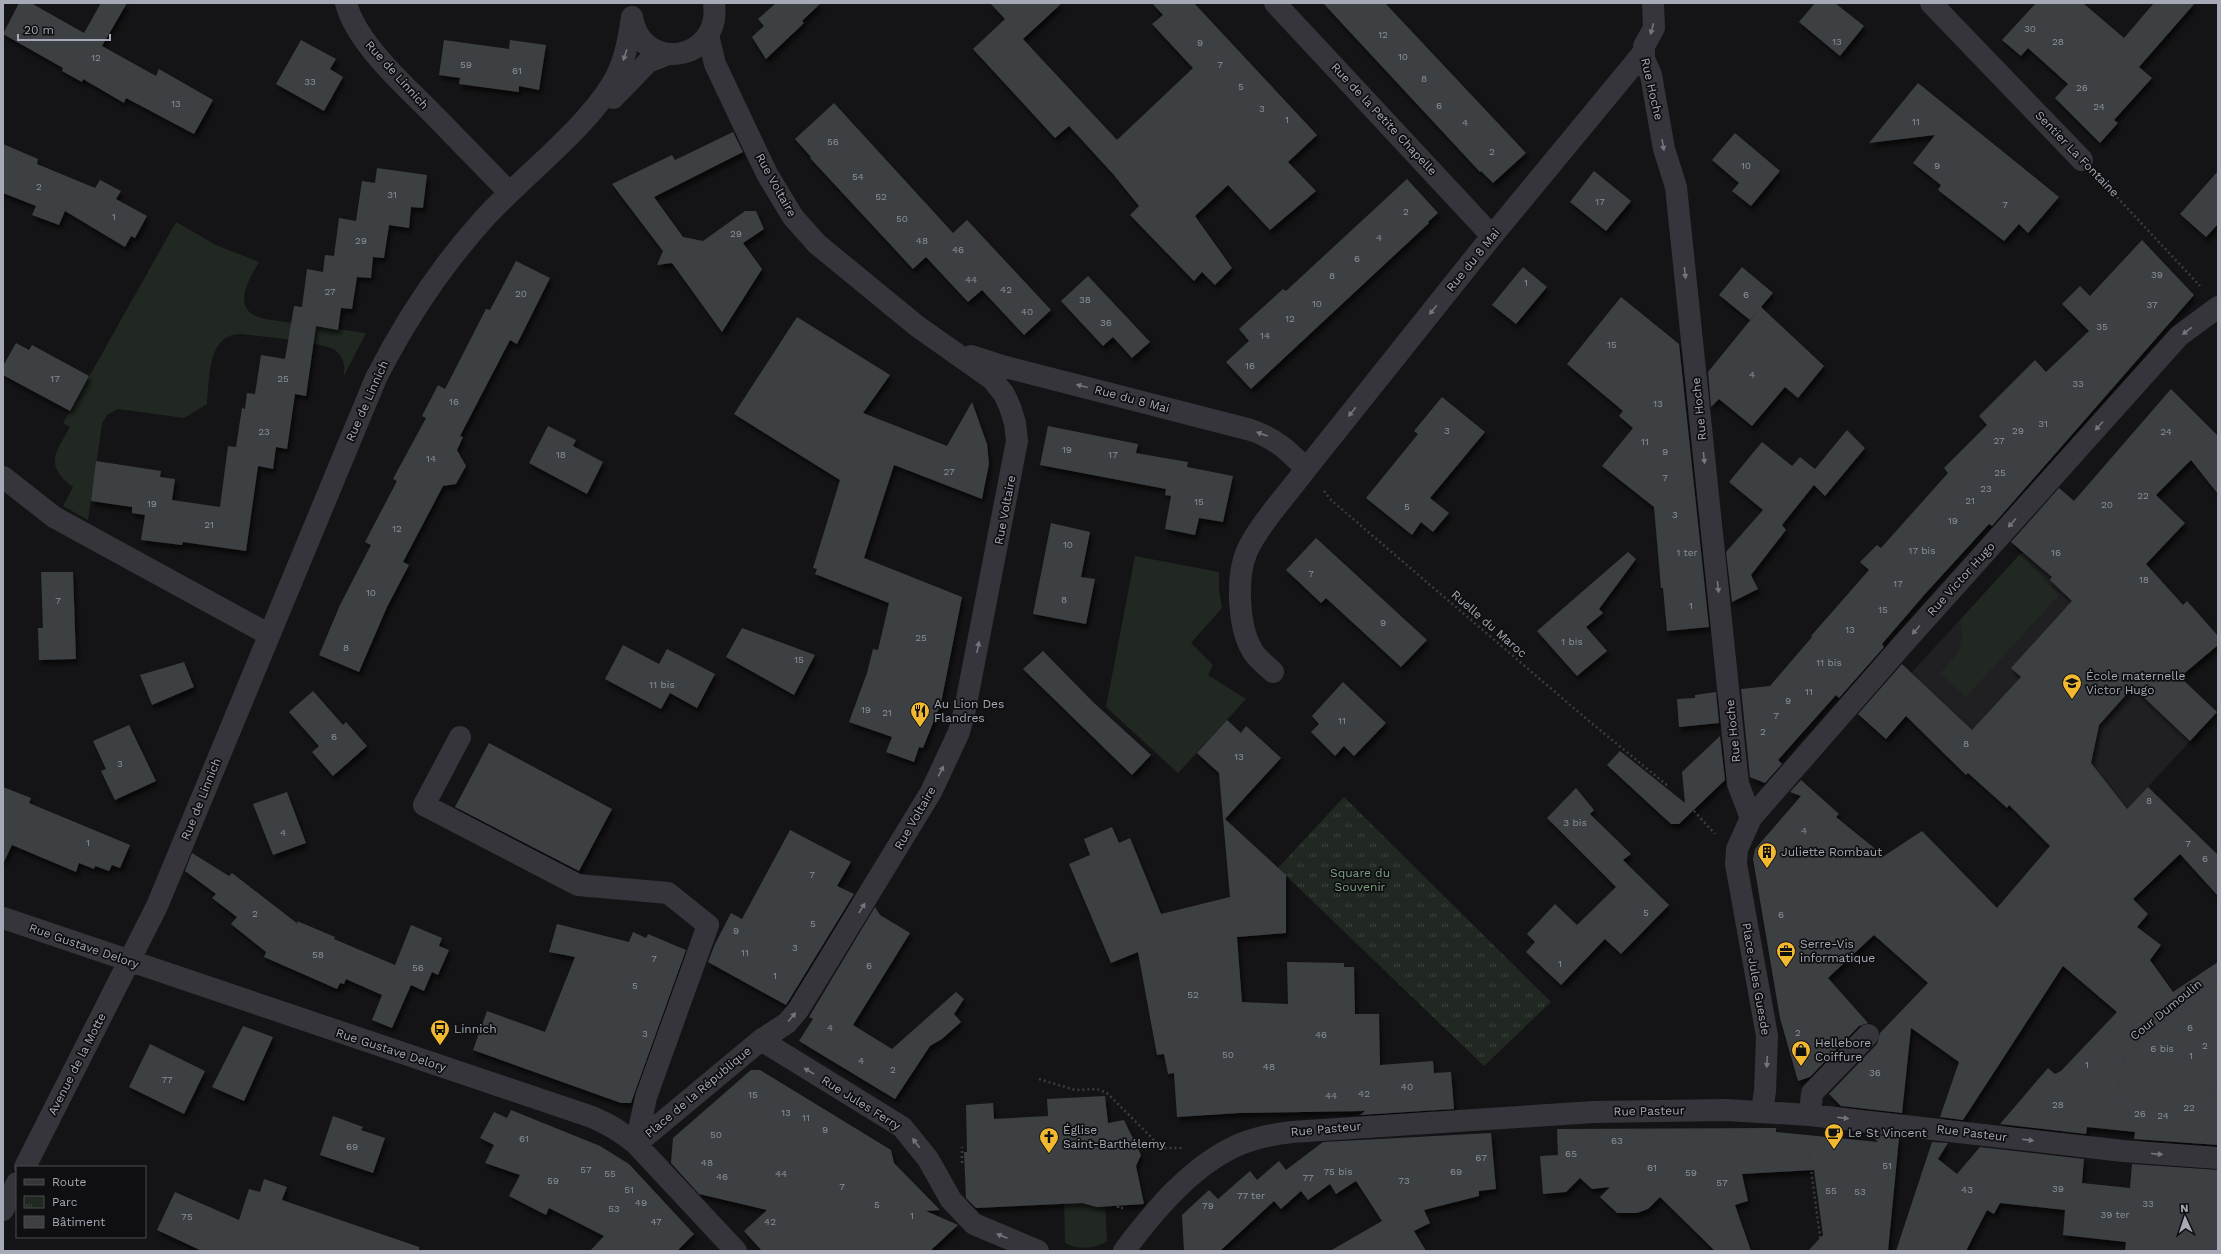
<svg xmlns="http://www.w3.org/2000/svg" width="2221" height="1254" viewBox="0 0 2221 1254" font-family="'Work Sans',sans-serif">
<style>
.built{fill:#202023}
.green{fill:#202821}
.park{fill:url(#park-tufts)}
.building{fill:#3e3f43;filter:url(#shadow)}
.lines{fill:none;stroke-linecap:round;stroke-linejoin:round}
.path{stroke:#3b3c42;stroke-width:2.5;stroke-dasharray:2 3;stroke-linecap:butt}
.minor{stroke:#35353b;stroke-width:22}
.oneway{fill:#73757f}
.labels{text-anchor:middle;stroke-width:3.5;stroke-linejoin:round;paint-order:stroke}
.number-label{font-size:10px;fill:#8b8f99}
.street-label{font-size:12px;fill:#a5aab6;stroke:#0f0f11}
.poi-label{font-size:12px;fill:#a5aab6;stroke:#0f0f11;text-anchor:start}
.park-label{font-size:12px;fill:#7ca180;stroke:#0f0f11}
</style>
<defs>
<pattern id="park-tufts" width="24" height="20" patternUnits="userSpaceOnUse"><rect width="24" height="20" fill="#202821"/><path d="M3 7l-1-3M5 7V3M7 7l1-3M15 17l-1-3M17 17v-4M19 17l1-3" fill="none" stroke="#3d443f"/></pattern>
<filter id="shadow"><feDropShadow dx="2.5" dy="4.5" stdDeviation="2" flood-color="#0009"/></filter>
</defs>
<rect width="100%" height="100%" fill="#141416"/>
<path class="built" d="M2031 543 2217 712 2120 817 1990 748 1911 673Z"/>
<path class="green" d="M176 222 216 245 259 262C248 281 229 311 265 319L366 333 343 378C346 367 344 357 335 350 323 342 259 336 240 334 207 335 210 378 207 404L184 418 118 409 107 415 102 424 88 520 63 506 73 487C44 466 55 453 70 427L63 423Z
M2020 554 2059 595 1966 697 1940 673C1958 652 1966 649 1960 620Z
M1135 556 1219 572V590L1222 608 1191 643 1213 665 1208 675 1246 699 1178 773 1106 707Z
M1064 1200 1075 1203 1105 1204 1107 1241C1096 1249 1077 1250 1065 1243Z"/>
<path class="park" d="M1344 797 1551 1002 1484 1066 1278 868Z"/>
<path class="building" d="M19 3H31L84 33 101 3H127L102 46 156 76 159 69 213 100 194 134 126 98 124 103 83 79 82 82 62 71 63 68 3 34Z
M776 3H821L802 21 804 23 766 59 752 37 764 26 758 19Z
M990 3H1062L1023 39 1117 140 1193 68 1152 24 1163 15 1152 3H1194L1317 135 1288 162 1316 191 1270 230 1228 185 1195 216 1232 268 1215 285 1202 272 1194 281 1130 215 1139 206 1113 174 1069 126 1055 138 973 49 1005 19Z
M1323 3H1385L1526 153 1493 183 1481 171 1480 172Z
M1815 3H1835L1864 26 1840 56 1799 22Z
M2036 3H2083L2124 38 2154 3H2195L2139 67 2152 78 2114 120 2118 123 2100 143 2055 98 2068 84 2028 48 2021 56 2002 40Z
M301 40 336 59 330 69 343 77 324 111 276 84Z
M444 40 509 49 510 40 546 45 539 90 519 86V92L459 84 460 78 439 75Z
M1918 83 2059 197 2028 233 2019 224 2004 241 1938 190 1941 185 1913 163 1935 135 1869 143Z
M834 103 953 233 967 220 1051 310 1024 335 982 290 968 302 926 257 913 269 810 158 811 157 795 139Z
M733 132 743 152 654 197 683 237 703 241 745 211H756L764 229 743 243 762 269 722 332 672 263 657 265 663 251 612 184 672 155 675 160Z
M1735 133 1780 171 1751 206 1732 191 1739 183 1712 160Z
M3 144 38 159 37 164 95 188 100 180 121 191 116 199 147 216 135 238 131 236 125 247 65 211 59 225 32 215 36 206 3 193Z
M377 168 427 175 423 208 411 207 409 228 389 225 384 258 373 257 371 278 357 277 352 309 341 308 338 330 316 326 306 396 295 394 287 449 276 447 273 469 258 466 246 551 183 542 182 545 141 540 145 515 132 513V507L91 501 96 461 161 471 160 477 175 479 172 500 220 507 228 446 236 447 242 408 245 409 247 393 255 394 261 355 285 359 294 306 302 307 307 269 323 272 325 255 334 256 339 218 356 221 362 181 375 183Z
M1594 171 1631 201 1606 231 1570 202Z
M2218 171V224L2206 237 2180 214Z
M1407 179 1438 213 1428 222 1429 223 1251 389 1226 362 1249 341 1239 329 1283 289 1286 291Z
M2142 240 2194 295 1992 526 1989 524 1925 594 1882 644 1884 647 1839 698 1836 695 1778 760 1782 764 1765 783 1750 777 1741 689 1770 686 1812 637 1811 636 1869 570 1860 562 1877 545 1881 548 1948 473 1944 468 1987 425 1979 416 2035 360 2046 372 2089 331 2062 304 2080 286 2090 296Z
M516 261 550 278 517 344 510 340 460 436 463 437 457 450 466 466 456 484 443 486 403 562 409 565 387 607 359 672 319 655 340 605 371 545 365 542 397 481 393 479 426 418 422 416 438 385 445 389 486 309 490 310Z
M1523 267 1547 287 1516 324 1492 305Z
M1742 267 1773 293 1761 307 1824 366 1798 398 1785 387 1752 426 1719 399 1711 407 1708 372 1761 307 1750 320 1719 295Z
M1088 276 1150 342 1132 358 1113 337 1103 346 1061 301Z
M1621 297 1679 344 1709 627 1667 631 1663 588H1661L1654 507 1602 466 1633 428 1619 416 1623 411 1567 364Z
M797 317 890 375 863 413 947 446 972 402 987 444 989 464 982 499 894 465 864 558 962 597 941 703 923 748 919 747 914 762 886 752 892 737 849 722 867 673 873 649 878 650 889 603 815 574 817 569 813 568 840 480 734 414Z
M16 343 29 350 32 345 89 376 70 411 3 375V366Z
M2171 389 2218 436V494L2191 460 2156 495 2185 523 2146 564 2183 605 2187 601 2218 636V645L2180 677 2217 712 2190 741 2133 687 2099 725 2091 763 2127 809 2148 787 2218 855V896L2180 854 2133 899 2148 914 2137 927 2161 945 2150 960 2173 992 2218 962V1145L2134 1139 2135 1132 2087 1127 2086 1134 2000 1124 2048 1068 2055 1074 2061 1071 2117 1012 2063 966 1963 1120 1940 1117 1959 1062 1911 1028 1902 1113 1841 1106 1829 1094 1877 1044 1880 1033 1928 983 1874 935 1828 978 1868 1023 1859 1026 1810 1077 1798 1081 1780 1018 1753 859 1755 849 1801 796 1790 792 1801 780 1839 814 1836 817 1884 856 1922 831 1997 908 2050 846 2009 805 2007 808 1968 773 1966 775 1906 716 1886 739 1858 714 1902 664 1972 730 2021 677 2011 668 2072 601 2050 580 2052 577 2011 542 2059 488 2074 501Z
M1442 397 1485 432 1430 498 1449 513 1433 532 1421 522 1412 535 1366 498 1418 434 1414 431Z
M548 426 576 440 573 446 603 462 587 494 529 463Z
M1048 426 1138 444 1136 453 1188 462 1187 467 1233 476 1223 522 1199 518 1195 535 1165 529 1171 496 1165 495 1166 489 1040 465Z
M1847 430 1865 448 1825 496 1814 485 1782 525 1786 530 1751 575 1758 589 1732 602 1726 552 1763 510 1729 482 1762 442 1792 466 1800 457 1815 469Z
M1051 523 1090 532 1081 577 1095 579 1086 624 1033 614Z
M1316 538 1427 640 1401 667 1326 598 1321 603 1286 570Z
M1628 552 1636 559 1599 609 1603 613 1586 627 1607 651 1577 676 1537 631Z
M41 572H73L76 659 39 660 38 628H43Z
M742 628 815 655 794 695 726 657Z
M623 645 659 664 667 649 715 674 697 708 670 693 661 709 605 679Z
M1043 651 1093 702 1151 755 1132 775 1023 669Z
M184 662 194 687 152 705 140 675Z
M1343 682 1386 723 1354 756 1344 746 1335 756 1311 732 1319 724 1312 716Z
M313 691 343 725 346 722 367 746 333 776 312 752 319 746 289 712Z
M1716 692 1719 723 1679 727 1677 699 1695 698V695Z
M1227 720 1241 733 1246 726 1281 758 1225 819 1286 875V933L1237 937 1242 1002 1288 1004 1287 962 1344 963V967H1354L1355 1014H1379L1380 1065 1433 1061 1434 1073 1451 1072 1454 1109 1360 1115 1365 1111 1239 1113 1177 1117 1174 1073 1168 1074 1164 1054 1157 1055 1138 952 1111 963 1069 864 1090 855 1084 839 1112 827 1119 843 1130 838 1161 914 1230 897 1219 773 1197 753Z
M129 725 156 781 115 800 101 771 106 769 93 741Z
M1720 736 1725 780 1679 824H1671L1607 765 1620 751 1685 803 1682 772Z
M489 743 612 809 579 871 455 807Z
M3 787 31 798 29 803 130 845 120 868 112 865 109 871 95 866 94 869 79 863 76 872 12 845 3 864Z
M1576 788 1594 810 1590 814 1631 854 1623 860 1669 905 1621 954 1605 939 1561 985 1526 952 1535 942 1527 934 1555 904 1577 925 1616 887 1547 818Z
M287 792 306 843 273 855 253 804Z
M790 830 851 862 837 886 854 894 786 1005 708 962 715 944 731 913 742 919Z
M192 853 229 876 232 873 298 924 297 921 335 937 334 939 395 965 411 925 442 938 439 946 449 950 438 975 432 972 424 991 411 985 392 1028 372 1020 382 995 346 979 344 984 340 983 337 989 264 957 266 952 231 924 237 917 212 898 216 894 185 871Z
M875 907 880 915 910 933 853 1025 892 1049 956 992 964 999 954 1014 961 1022 942 1039 930 1046 895 1099 799 1041 813 1019 809 1017Z
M557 924 629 942 633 932 646 938 648 934 686 950 631 1103H621L473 1050 487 1011 545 1032 575 957 549 952Z
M243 1026 273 1037 244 1101 212 1087Z
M150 1044 205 1071 184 1114 129 1087Z
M751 1070H760L891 1150 894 1163 940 1210 926 1211 958 1225 930 1251H762L744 1231 767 1210 699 1194 671 1163 673 1138Z
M1105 1096 1108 1123 1124 1120 1141 1155 1136 1166 1144 1204 1097 1207 1082 1203 976 1208 966 1198 964 1152H967L966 1105 993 1103 994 1119 1048 1116 1047 1099Z
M511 1110 600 1146 629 1164 694 1234 677 1251H590L604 1236 549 1208 546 1215 509 1196 520 1175 485 1163 494 1145 480 1138 494 1112 507 1118Z
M333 1116 363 1127 361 1130 385 1138 373 1173 320 1155Z
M1776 1128V1132L1878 1142 1870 1134 1899 1138 1888 1251H1808L1823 1235 1814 1170 1742 1174 1748 1201 1735 1205 1751 1251H1715L1660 1197 1648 1209 1637 1213H1617L1600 1197 1610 1187 1592 1189 1580 1178 1566 1192 1543 1194 1540 1156 1558 1155 1557 1129Z
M1491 1133 1496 1189 1479 1191V1196L1424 1210 1430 1223 1414 1231 1426 1251H1330L1382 1221 1356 1181 1336 1194 1330 1184 1308 1200 1301 1191 1281 1209 1274 1201 1220 1251H1184L1182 1215 1209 1190 1218 1199 1250 1171 1257 1180 1279 1161 1286 1170 1323 1142Z
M1932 1142 1948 1143 1938 1159 1957 1174 1980 1147 2084 1159 2082 1183 2130 1188 2132 1164 2218 1170V1251H2125L2126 1242 2063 1235 2065 1210 2000 1203 1994 1214 1987 1210 1966 1251H1896Z
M264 1179 287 1187 282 1200 419 1247V1251H202L157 1230 175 1192 239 1220 249 1189 260 1192Z"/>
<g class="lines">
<path class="path" d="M2100 179 2200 286
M1324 491 1331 500 1583 716 1668 786
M1694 811 1715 834
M1039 1079 1075 1090 1097 1089 1107 1093 1155 1141 1165 1148H1182
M2209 1100 2218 1084
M2109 1122 2125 1057 2136 1044 2218 980
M1809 1142V1154L1822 1251
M962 1163V1147
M1118 1206V1208H1123"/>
<path class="minor" d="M346 3C356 42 402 83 430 111 456 138 483 165 509 192
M1275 3 1492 236
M1653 3 1654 28 1644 46V59L1651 75 1664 149 1676 187 1738 784 1751 818
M1931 3 2082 160
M632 17C641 74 722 62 714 3
M613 98 648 62 668 54
M971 356 1002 366 1251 430C1276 439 1288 450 1306 469L1492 236 1643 53
M3 477 54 517 268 634
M1273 672C1266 665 1256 658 1252 650 1238 626 1236 576 1247 551 1258 526 1289 492 1306 469
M460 737 424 805 578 885 668 893 708 925 646 1097 636 1144
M3 918 592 1117C609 1124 622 1132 636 1144L736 1251
M761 1040 902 1127 928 1159 951 1200 974 1224 1038 1251
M1762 1111 1765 1091 1767 1036 1736 864 1737 849 1751 818 1903 644 2179 336 2218 307
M1810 1115 1812 1093 1868 1035
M636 1144 761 1040 787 1023 798 1010 931 792 959 732 965 709 1017 441 1015 423 1010 407 1004 394 992 379 917 326 817 244 793 217 767 174 715 64 708 35
M25 1167 157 906 376 378C405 321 439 269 482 221 521 177 591 126 617 75 626 56 629 37 632 17
M3 1210 17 1183
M1124 1251C1154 1211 1191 1166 1238 1145 1255 1138 1274 1134 1292 1132L1594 1112 1726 1110 1810 1115 2123 1151 2218 1158"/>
</g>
<defs><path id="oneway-solid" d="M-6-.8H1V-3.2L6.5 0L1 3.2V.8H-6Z"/></defs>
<g class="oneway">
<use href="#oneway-solid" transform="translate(1652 29) rotate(105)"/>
<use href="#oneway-solid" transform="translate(625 55) rotate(108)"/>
<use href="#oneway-solid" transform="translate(1663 145) rotate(80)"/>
<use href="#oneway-solid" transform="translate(1685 273) rotate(84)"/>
<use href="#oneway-solid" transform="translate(1433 310) rotate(129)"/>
<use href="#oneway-solid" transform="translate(2187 331) rotate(143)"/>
<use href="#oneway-solid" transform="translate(1082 386) rotate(-165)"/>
<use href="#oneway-solid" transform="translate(1352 412) rotate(129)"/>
<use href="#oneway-solid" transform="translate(2099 426) rotate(132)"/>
<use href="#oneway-solid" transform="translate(1262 434) rotate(-160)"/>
<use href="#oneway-solid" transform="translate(1704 458) rotate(84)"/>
<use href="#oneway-solid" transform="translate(2012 523) rotate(132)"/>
<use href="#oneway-solid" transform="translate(1718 587) rotate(84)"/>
<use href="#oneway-solid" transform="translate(1916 630) rotate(132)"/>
<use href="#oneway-solid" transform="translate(978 647) rotate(-79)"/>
<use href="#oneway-solid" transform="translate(941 771) rotate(-64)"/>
<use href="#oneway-solid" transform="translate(862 908) rotate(-59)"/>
<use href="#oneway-solid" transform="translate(792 1017) rotate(-50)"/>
<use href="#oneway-solid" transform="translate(1767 1062) rotate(93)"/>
<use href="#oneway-solid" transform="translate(809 1071) rotate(-149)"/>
<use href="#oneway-solid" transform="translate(1843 1118) rotate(7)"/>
<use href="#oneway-solid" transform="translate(2028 1140) rotate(7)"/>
<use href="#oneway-solid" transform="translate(916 1143) rotate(-127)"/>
<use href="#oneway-solid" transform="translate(2157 1154) rotate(5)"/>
<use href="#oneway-solid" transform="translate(1002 1236) rotate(-157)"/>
</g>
<defs>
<symbol id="school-pin" viewBox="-11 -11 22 30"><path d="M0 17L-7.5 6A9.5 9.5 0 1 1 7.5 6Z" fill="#f1b830" stroke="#0f0f11"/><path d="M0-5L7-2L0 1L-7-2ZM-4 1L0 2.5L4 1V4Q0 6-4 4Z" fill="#111"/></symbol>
<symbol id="restaurant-pin" viewBox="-11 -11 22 30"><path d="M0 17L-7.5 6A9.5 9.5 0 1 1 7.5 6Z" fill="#f1b830" stroke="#0f0f11"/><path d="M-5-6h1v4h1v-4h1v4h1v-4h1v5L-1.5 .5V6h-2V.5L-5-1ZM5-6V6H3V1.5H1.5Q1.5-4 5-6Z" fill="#111"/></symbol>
<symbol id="building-pin" viewBox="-11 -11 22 30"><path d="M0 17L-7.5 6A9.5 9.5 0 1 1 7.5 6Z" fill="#f1b830" stroke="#0f0f11"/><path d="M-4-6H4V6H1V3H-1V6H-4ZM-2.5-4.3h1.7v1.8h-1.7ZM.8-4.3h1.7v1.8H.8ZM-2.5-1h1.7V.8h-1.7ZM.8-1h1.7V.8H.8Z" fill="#111"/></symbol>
<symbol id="office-pin" viewBox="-11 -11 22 30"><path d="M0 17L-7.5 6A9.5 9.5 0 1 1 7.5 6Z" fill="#f1b830" stroke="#0f0f11"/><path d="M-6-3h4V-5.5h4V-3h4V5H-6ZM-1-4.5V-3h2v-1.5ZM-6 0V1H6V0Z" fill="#111"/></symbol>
<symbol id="bus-pin" viewBox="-11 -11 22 30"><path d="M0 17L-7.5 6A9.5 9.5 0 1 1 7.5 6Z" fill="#f1b830" stroke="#0f0f11"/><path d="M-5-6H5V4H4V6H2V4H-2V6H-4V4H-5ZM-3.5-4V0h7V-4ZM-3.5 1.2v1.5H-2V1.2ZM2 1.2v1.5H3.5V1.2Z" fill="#111"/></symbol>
<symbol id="shop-pin" viewBox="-11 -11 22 30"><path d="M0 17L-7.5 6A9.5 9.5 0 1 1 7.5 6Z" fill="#f1b830" stroke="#0f0f11"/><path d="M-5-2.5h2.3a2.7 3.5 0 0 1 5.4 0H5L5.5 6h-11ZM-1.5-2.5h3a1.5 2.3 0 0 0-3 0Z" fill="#111"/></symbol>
<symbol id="cafe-pin" viewBox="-11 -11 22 30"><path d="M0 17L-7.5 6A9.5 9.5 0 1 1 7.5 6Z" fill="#f1b830" stroke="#0f0f11"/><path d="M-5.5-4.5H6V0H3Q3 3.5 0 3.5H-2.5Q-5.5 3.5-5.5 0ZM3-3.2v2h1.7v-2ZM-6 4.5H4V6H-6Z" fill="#111"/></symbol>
<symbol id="church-pin" viewBox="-11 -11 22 30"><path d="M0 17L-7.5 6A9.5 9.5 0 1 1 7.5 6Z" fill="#f1b830" stroke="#0f0f11"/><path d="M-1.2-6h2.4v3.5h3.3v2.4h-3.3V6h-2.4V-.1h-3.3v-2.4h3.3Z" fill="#111"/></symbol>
</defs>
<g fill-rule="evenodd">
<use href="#school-pin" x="2061" y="672" width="22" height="30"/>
<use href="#restaurant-pin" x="909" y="700" width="22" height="30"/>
<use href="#building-pin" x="1756" y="841" width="22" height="30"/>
<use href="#office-pin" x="1775" y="940" width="22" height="30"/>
<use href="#bus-pin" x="429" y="1018" width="22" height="30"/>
<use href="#shop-pin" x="1790" y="1039" width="22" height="30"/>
<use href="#cafe-pin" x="1823" y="1122" width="22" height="30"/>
<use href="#church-pin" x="1038" y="1126" width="22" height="30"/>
</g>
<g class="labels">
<g class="number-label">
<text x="2030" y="32">30</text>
<text x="1383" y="38">12</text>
<text x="1837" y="45">13</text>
<text x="2058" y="45">28</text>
<text x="1200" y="46">9</text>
<text x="1403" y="60">10</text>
<text x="96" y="61">12</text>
<text x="466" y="68">59</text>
<text x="1220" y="68">7</text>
<text x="517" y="74">61</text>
<text x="1424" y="82">8</text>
<text x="310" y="85">33</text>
<text x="1241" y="90">5</text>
<text x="2082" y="91">26</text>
<text x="176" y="107">13</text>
<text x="1439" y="109">6</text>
<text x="2099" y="110">24</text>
<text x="1262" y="112">3</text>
<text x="1287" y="123">1</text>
<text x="1916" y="125">11</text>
<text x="1465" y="126">4</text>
<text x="833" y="145">56</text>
<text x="1492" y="155">2</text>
<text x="1746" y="169">10</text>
<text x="1937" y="169">9</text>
<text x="858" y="180">54</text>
<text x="39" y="190">2</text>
<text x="392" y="198">31</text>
<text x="881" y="200">52</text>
<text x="1600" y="205">17</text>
<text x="2005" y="208">7</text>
<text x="1406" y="215">2</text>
<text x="114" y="220">1</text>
<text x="902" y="222">50</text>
<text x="736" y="237">29</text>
<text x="1379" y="241">4</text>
<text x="361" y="244">29</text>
<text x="922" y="244">48</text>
<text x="958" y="253">46</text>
<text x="1357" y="262">6</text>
<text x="2157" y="278">39</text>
<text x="1332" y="279">8</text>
<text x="971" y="283">44</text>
<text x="1526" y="286">1</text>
<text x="1006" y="293">42</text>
<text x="330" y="295">27</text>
<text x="521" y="297">20</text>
<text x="1746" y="298">6</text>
<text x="1085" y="303">38</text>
<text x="1317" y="307">10</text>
<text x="2152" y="308">37</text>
<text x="1027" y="315">40</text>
<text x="1290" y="322">12</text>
<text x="1106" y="326">36</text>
<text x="2102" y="330">35</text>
<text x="1265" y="339">14</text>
<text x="1612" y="348">15</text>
<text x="1250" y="369">16</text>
<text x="1752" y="378">4</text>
<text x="55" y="382">17</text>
<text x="283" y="382">25</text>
<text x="2078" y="387">33</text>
<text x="454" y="405">16</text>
<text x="1658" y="407">13</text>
<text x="2043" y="427">31</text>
<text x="1447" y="434">3</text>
<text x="2018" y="434">29</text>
<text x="264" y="435">23</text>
<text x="2166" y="435">24</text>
<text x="1999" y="444">27</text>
<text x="1645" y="445">11</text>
<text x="1067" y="453">19</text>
<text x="1665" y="455">9</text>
<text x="561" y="458">18</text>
<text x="1113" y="458">17</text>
<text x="431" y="462">14</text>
<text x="949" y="475">27</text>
<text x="2000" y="476">25</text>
<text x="1665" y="481">7</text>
<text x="1986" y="492">23</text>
<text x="2143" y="499">22</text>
<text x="1970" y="504">21</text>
<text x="1199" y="505">15</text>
<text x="152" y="507">19</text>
<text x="2107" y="508">20</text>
<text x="1407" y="510">5</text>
<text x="1675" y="518">3</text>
<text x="1953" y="524">19</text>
<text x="209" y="528">21</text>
<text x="397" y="532">12</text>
<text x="1068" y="548">10</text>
<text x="1922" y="554">17 bis</text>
<text x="1687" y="556">1 ter</text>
<text x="2056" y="556">16</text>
<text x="1311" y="577">7</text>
<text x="2144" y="583">18</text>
<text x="1898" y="587">17</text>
<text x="371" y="596">10</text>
<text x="1064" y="603">8</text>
<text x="58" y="604">7</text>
<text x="1691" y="609">1</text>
<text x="1883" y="613">15</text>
<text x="1383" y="626">9</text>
<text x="1850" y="633">13</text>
<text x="921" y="641">25</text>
<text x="1572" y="645">1 bis</text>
<text x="346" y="651">8</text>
<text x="799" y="663">15</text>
<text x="1829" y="666">11 bis</text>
<text x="662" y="688">11 bis</text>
<text x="1809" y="695">11</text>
<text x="1788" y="704">9</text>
<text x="866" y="713">19</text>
<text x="887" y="716">21</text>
<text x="1776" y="719">7</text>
<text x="1342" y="724">11</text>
<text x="1763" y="735">2</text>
<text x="334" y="740">6</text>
<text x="1966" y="747">8</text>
<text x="1239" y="760">13</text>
<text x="120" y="767">3</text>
<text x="2149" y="804">8</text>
<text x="1575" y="826">3 bis</text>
<text x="1804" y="834">4</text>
<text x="283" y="836">4</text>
<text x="88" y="846">1</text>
<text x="2188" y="847">7</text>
<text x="2205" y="862">6</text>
<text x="812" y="878">7</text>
<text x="1646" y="916">5</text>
<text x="255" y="917">2</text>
<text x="1781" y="918">6</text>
<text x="813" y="927">5</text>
<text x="736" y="934">9</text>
<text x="795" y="951">3</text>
<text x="745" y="956">11</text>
<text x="318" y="958">58</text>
<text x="654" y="962">7</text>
<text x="1560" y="967">1</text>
<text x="869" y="969">6</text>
<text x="418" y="971">56</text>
<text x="775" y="979">1</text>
<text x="635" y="989">5</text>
<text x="1193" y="998">52</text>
<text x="830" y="1031">4</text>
<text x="2190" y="1031">6</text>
<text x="1798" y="1036">2</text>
<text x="645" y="1037">3</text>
<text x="1321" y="1038">46</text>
<text x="2205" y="1049">2</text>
<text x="2162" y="1052">6 bis</text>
<text x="1228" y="1058">50</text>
<text x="2191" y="1059">1</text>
<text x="861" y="1064">4</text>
<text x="2087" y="1068">1</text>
<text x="1269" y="1070">48</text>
<text x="893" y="1073">2</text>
<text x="1875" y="1076">36</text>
<text x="167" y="1083">77</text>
<text x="1407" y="1090">40</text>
<text x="1364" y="1097">42</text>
<text x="753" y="1098">15</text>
<text x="1331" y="1099">44</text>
<text x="2058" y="1108">28</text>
<text x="2189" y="1111">22</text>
<text x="786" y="1116">13</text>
<text x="2140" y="1117">26</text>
<text x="2163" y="1119">24</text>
<text x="806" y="1121">11</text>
<text x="825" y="1133">9</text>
<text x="716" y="1138">50</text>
<text x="524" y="1142">61</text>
<text x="1617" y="1144">63</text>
<text x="352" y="1150">69</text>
<text x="1571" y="1157">65</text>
<text x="1481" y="1161">67</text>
<text x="707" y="1166">48</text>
<text x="1887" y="1169">51</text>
<text x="1652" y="1171">61</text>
<text x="586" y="1173">57</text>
<text x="1338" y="1175">75 bis</text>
<text x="1456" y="1175">69</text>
<text x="1691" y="1176">59</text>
<text x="610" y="1177">55</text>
<text x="781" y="1177">44</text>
<text x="722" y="1180">46</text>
<text x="1308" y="1181">77</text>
<text x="553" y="1184">59</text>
<text x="1404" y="1184">73</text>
<text x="1722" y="1186">57</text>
<text x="842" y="1190">7</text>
<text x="2058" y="1192">39</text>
<text x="629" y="1193">51</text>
<text x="1967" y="1193">43</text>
<text x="1831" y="1194">55</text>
<text x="1860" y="1195">53</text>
<text x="1251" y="1199">77 ter</text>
<text x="641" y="1206">49</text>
<text x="2148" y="1207">33</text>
<text x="877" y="1208">5</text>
<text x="1208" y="1209">79</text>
<text x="614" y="1212">53</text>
<text x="2115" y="1218">39 ter</text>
<text x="912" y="1219">1</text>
<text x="187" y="1220">75</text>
<text x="656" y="1225">47</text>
<text x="770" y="1225">42</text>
</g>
<g class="street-label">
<text transform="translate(397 75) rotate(48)" y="4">Rue de Linnich</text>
<text transform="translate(1652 89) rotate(77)" y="4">Rue Hoche</text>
<text transform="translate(1384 119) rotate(47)" y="4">Rue de la Petite Chapelle</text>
<text transform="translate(2077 154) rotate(46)" y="4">Sentier La Fontaine</text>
<text transform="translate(776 185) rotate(61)" y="4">Rue Voltaire</text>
<text transform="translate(1473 260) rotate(-51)" y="4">Rue du 8 Mai</text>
<text transform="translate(1132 399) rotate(15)" y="4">Rue du 8 Mai</text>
<text transform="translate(367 401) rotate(-66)" y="4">Rue de Linnich</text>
<text transform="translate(1699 409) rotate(-96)" y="4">Rue Hoche</text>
<text transform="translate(1005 510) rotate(-79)" y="4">Rue Voltaire</text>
<text transform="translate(1961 579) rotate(-48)" y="4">Rue Victor Hugo</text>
<text transform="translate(1489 624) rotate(41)" y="4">Ruelle du Maroc</text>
<text transform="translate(1733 731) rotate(-96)" y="4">Rue Hoche</text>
<text transform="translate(201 799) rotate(-68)" y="4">Rue de Linnich</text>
<text transform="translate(915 818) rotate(-60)" y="4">Rue Voltaire</text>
<text transform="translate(84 946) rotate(19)" y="4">Rue Gustave Delory</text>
<text transform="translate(1756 979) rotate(80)" y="4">Place Jules Guesde</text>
<text transform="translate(2166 1010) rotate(-39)" y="4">Cour Dumoulin</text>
<text transform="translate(391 1050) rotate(18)" y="4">Rue Gustave Delory</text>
<text transform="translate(77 1064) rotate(-63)" y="4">Avenue de la Motte</text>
<text transform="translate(698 1092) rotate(-40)" y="4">Place de la République</text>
<text transform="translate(861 1103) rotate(32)" y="4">Rue Jules Ferry</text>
<text transform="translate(1649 1111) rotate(-1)" y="4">Rue Pasteur</text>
<text transform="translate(1326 1129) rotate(-5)" y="4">Rue Pasteur</text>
<text transform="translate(1972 1133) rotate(7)" y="4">Rue Pasteur</text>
</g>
<g class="poi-label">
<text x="2086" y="680">École maternelle<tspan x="2086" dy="14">Victor Hugo</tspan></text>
<text x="934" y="708">Au Lion Des<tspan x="934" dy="14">Flandres</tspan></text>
<text x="1781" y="856">Juliette Rombaut</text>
<text x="1800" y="948">Serre-Vis<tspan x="1800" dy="14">informatique</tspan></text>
<text x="454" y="1033">Linnich</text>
<text x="1815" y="1047">Hellebore<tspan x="1815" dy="14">Coiffure</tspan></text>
<text x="1063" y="1134">Église<tspan x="1063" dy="14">Saint-Barthélemy</tspan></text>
<text x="1848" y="1137">Le St Vincent</text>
</g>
<g class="park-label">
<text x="1360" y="877">Square du<tspan x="1360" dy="14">Souvenir</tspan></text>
</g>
</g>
<rect width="2221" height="1254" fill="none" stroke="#a5aab6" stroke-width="8"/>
<rect x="16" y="1166" width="130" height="72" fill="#0f0f11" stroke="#4b4d53"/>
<rect x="24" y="1179" width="20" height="6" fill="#35353b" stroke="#4b4d53"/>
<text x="52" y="1186" font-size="12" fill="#a5aab6">Route</text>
<rect x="24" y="1196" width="20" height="12" fill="url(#park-tufts)" stroke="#4b4d53"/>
<text x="52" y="1206" font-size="12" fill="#a5aab6">Parc</text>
<rect x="24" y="1216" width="20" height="12" fill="#3e3f43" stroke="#4b4d53"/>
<text x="52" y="1226" font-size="12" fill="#a5aab6">Bâtiment</text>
<g transform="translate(2185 1218) rotate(357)" stroke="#0f0f11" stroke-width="3" paint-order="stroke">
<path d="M0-3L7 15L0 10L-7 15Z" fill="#a5aab6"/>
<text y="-6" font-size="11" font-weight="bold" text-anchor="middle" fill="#a5aab6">N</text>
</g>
<path d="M18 34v6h92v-6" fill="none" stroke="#a5aab6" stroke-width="2"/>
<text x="24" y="34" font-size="12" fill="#a5aab6" stroke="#0f0f11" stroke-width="3" paint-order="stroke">20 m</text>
</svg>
